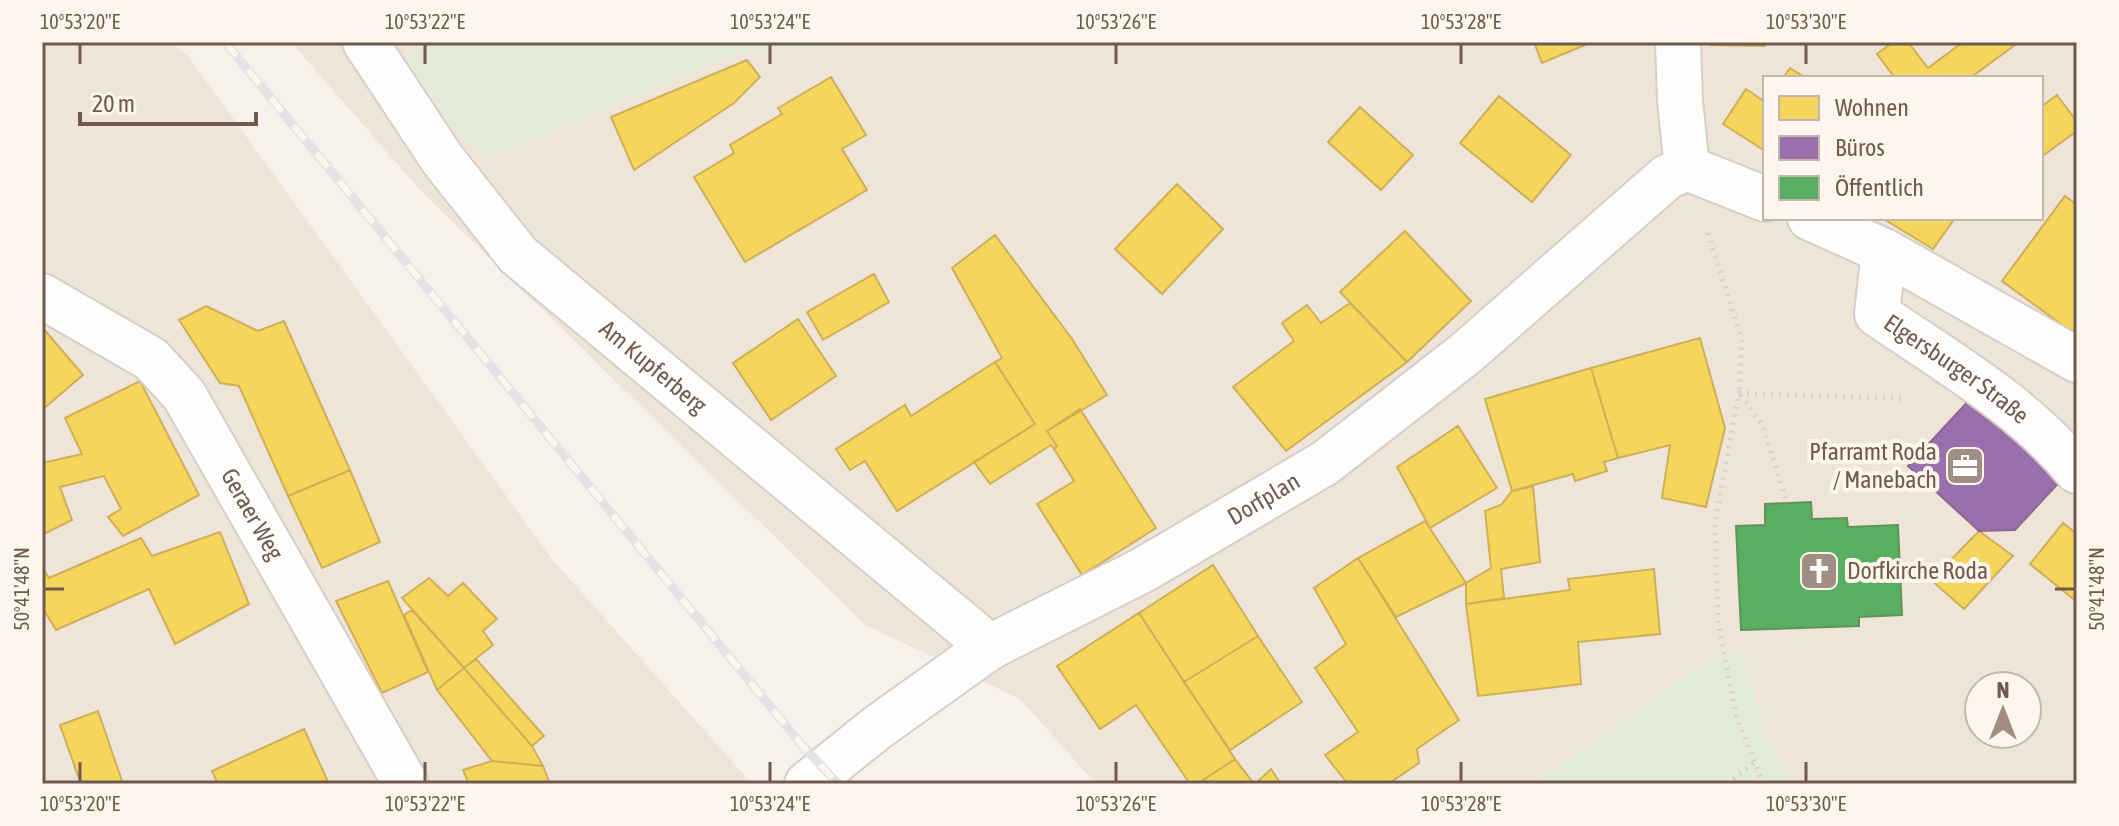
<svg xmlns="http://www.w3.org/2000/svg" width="2119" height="826" viewBox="0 0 2119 826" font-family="'Asap Condensed',sans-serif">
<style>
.residential{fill:#eee4d8;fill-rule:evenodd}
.green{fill:#e3ebd6}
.homes{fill:#f6d55c;stroke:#ceb058;stroke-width:2}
.offices{fill:#9970ab;stroke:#8d698f;stroke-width:2}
.public{fill:#5aae61;stroke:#61945b;stroke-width:2}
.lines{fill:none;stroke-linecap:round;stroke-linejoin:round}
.minor-casing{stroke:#d5cec9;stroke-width:48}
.path{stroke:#d7d0cb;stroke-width:5;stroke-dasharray:2 6;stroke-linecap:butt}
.minor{stroke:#fefdfc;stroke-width:44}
.rail-casing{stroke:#e4e2e4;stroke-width:9}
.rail{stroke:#fdf6ec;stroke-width:6;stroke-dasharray:18;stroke-linecap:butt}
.ticks{fill:none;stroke:#71594d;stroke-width:3}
.labels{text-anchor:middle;stroke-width:8;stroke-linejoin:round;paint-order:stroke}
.street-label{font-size:24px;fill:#71594d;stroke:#fdf6ec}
.poi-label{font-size:24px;fill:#71594d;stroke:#fdf6ec;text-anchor:end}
.neatline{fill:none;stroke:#71594d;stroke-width:3}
.ticks-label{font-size:20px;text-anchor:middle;fill:#71594d}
</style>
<rect width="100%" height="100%" fill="#f6f1ea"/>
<path class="residential" d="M42 42H169L188 56 551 558 752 784H42Z
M291 42H2077V784H1790L1762 724 1742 650 1706 661 1534 784H1096L1020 699 864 624 420 190ZM1765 78H2041V218H1765ZM1979 686H2027V734H1979Z"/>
<path class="green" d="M413 42H844L833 49 743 51 487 159 452 126 407 66Z
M1742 650 1762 724 1790 784H1534L1706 661Z"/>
<path class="homes" d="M1534 42H1592L1542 63Z
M1711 42H1765V46L1711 45Z
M1893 42H1908L1928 68 1963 42H2019L1970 78H1895L1877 54Z
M747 60 760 77 734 103 634 170 611 117Z
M1790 68 1806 78H1783Z
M831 77 866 135 842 149 867 190 745 262 694 177 734 153 730 145 782 114 778 108Z
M1746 89 1765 102V151L1723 124Z
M2057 95 2077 122V131L2041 157V107Z
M1499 96 1571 155 1532 202 1460 143Z
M1360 107 1413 155 1381 190 1328 142Z
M1177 184 1223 229 1162 294 1115 249Z
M2065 196 2077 205V336L2002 281Z
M1882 218H1955L1933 249Z
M1405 231 1471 301 1407 362 1340 292Z
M995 235 1072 339 1107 395 1047 431 1057 446 1054 449 1051 445 990 484 974 462 1035 424 995 362 1002 358 952 268Z
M874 274 889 302 823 340 807 312Z
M1350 303 1407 362 1286 451 1233 387 1294 341 1282 323 1307 305 1321 323Z
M206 306 258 331 284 321 350 470 288 496 239 386 220 383 179 320Z
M798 319 836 376 771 420 733 363Z
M42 327 83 375 42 410Z
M1700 338 1725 428 1706 507 1662 498 1670 445 1618 458 1591 368Z
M995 362 1035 424 897 511 865 461 850 470 836 449 905 405 911 416Z
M1591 368 1618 458 1604 462 1607 471 1575 481 1573 474 1512 491 1485 399Z
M140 381 199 495 123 536 108 517 121 509 104 476 60 487 72 520 42 535V486L45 485 42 480V463L82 454 65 418Z
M1080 409 1156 528 1082 575 1037 504 1074 481 1054 449 1057 446 1047 431Z
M1458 426 1497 488 1430 528 1397 467Z
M350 470 380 542 322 568 288 496Z
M1533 486 1540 562 1501 569 1504 598 1466 604V583L1491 568 1485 511 1501 505 1512 491Z
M1425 521 1466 583 1396 617 1358 558Z
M2063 523 2077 534V602L2030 564Z
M1979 531 2013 556 1964 609 1931 580Z
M220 532 249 604 175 644 149 589 56 630 42 607V567L49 578 141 538 152 556Z
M1358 558 1459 720 1417 749 1419 763 1388 784H1348L1325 755 1358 732 1315 668 1346 644 1314 588Z
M1213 565 1258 636 1184 682 1139 613Z
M1654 569 1660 634 1578 642 1581 684 1478 696 1466 604 1570 590 1568 579Z
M429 578 448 596 463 583 497 619 483 631 493 645 464 668 402 598Z
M388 581 428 672 382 693 336 601Z
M412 610 464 668 437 690 404 615Z
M1139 613 1235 759 1197 784H1190L1136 705 1100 729 1057 666Z
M1258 636 1302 702 1230 750 1184 682Z
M476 659 544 736 532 746 464 668Z
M464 668 532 746 543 766 492 761 437 690Z
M98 711 123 784H81L60 725Z
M304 729 329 784H218L212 771Z
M1235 759 1254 784H1197Z
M492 761 543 766 550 784H469L463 770Z
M1271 769 1281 784H1255Z"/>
<path class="offices" d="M1974 395 2064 477 2015 530 1979 531 1908 466Z"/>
<path class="public" d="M1811 502 1812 519 1847 518 1848 527 1898 525 1902 615 1859 617V626L1741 630 1736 526 1765 525V504Z"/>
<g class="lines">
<defs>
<g id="minor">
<path id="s1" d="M365 42 443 160 518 255 990 647"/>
<path d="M1678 42 1680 101 1687 168"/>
<path d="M1687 168 1765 199"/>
<path d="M1810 218 1884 251 2077 360"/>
<path id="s2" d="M1884 251 1877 314C1946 361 2024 406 2077 471"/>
<path id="s3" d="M42 296 151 359 184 395 406 784"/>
<path id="s4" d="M807 784 878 727 990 647 1143 570 1325 463 1465 354 1667 177 1687 168"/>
</g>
</defs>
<use href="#minor" class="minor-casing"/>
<path class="path" d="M1708 233 1742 340 1739 393 1762 424 1787 503
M1727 784 1754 763
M1763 784 1736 715 1718 622 1715 523 1739 393 1905 399"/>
<use href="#minor" class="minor"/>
<defs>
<path id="rail" d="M225 42 801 744 838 784"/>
</defs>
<use href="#rail" class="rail-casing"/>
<use href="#rail" class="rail"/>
</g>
<path class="ticks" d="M80 44V64M425 44V64M770 44V64M1116 44V64M1461 44V64M1806 44V64M44 589H64M2055 589H2075M80 762V782M425 762V782M770 762V782M1116 762V782M1461 762V782M1806 762V782"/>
<defs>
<symbol id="office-square" viewBox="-11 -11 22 22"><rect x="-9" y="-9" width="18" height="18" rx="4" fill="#a08e84" stroke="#fdf6ec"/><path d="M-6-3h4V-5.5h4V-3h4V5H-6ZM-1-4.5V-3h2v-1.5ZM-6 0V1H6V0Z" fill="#fff"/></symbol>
<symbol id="church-square" viewBox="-11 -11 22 22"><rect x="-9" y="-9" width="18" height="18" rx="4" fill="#a08e84" stroke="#fdf6ec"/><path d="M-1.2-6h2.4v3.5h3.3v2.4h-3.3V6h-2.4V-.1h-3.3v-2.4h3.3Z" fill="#fff"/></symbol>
</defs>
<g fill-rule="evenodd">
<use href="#office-square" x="1943" y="444" width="44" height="44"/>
<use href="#church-square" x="1797" y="549" width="44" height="44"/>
</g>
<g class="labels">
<g class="street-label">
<text dy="8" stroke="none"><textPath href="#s1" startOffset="438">Am Kupferberg</textPath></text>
<text dy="8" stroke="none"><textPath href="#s2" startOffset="160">Elgersburger Straße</textPath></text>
<text dy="8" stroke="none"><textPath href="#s4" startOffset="540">Dorfplan</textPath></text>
<text dy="8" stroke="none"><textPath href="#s3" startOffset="312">Geraer Weg</textPath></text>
</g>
<g class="poi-label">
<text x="1937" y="460">Pfarramt Roda<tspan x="1937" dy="28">/ Manebach</tspan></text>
<text x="1847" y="579" text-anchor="start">Dorfkirche Roda</text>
</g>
</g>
<rect width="2119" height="826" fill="none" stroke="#fdf6ec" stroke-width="88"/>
<rect x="1763" y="76" width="280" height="144" fill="#fdf6ec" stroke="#c5b7ac" stroke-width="2"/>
<rect x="1779" y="96" width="40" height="24" fill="#f6d55c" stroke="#c5b7ac" stroke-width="2"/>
<text x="1835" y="116" font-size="24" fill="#71594d">Wohnen</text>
<rect x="1779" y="136" width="40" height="24" fill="#9970ab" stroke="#c5b7ac" stroke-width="2"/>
<text x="1835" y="156" font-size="24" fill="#71594d">Büros</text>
<rect x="1779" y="176" width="40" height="24" fill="#5aae61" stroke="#c5b7ac" stroke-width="2"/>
<text x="1835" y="196" font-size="24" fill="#71594d">Öffentlich</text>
<g transform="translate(2003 710)"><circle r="38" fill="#fdf6ec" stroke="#c5b7ac" stroke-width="2"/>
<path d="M0-6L14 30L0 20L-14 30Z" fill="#a08e84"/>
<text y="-12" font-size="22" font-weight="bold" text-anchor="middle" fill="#71594d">N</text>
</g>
<path d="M80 112v12h176v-12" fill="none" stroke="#71594d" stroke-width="4"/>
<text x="92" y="112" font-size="24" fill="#71594d" stroke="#fdf6ec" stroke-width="6" paint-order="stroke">20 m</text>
<rect x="44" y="44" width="2031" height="738" class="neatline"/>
<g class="ticks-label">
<text x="80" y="29">10°53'20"E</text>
<text x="425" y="29">10°53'22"E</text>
<text x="770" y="29">10°53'24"E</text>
<text x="1116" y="29">10°53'26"E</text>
<text x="1461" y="29">10°53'28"E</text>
<text x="1806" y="29">10°53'30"E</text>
<text transform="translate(22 589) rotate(-90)" y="7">50°41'48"N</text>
<text transform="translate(2097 589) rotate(-90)" y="7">50°41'48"N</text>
<text x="80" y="811">10°53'20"E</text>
<text x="425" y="811">10°53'22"E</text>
<text x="770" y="811">10°53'24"E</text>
<text x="1116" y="811">10°53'26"E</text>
<text x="1461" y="811">10°53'28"E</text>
<text x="1806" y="811">10°53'30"E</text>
</g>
</svg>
